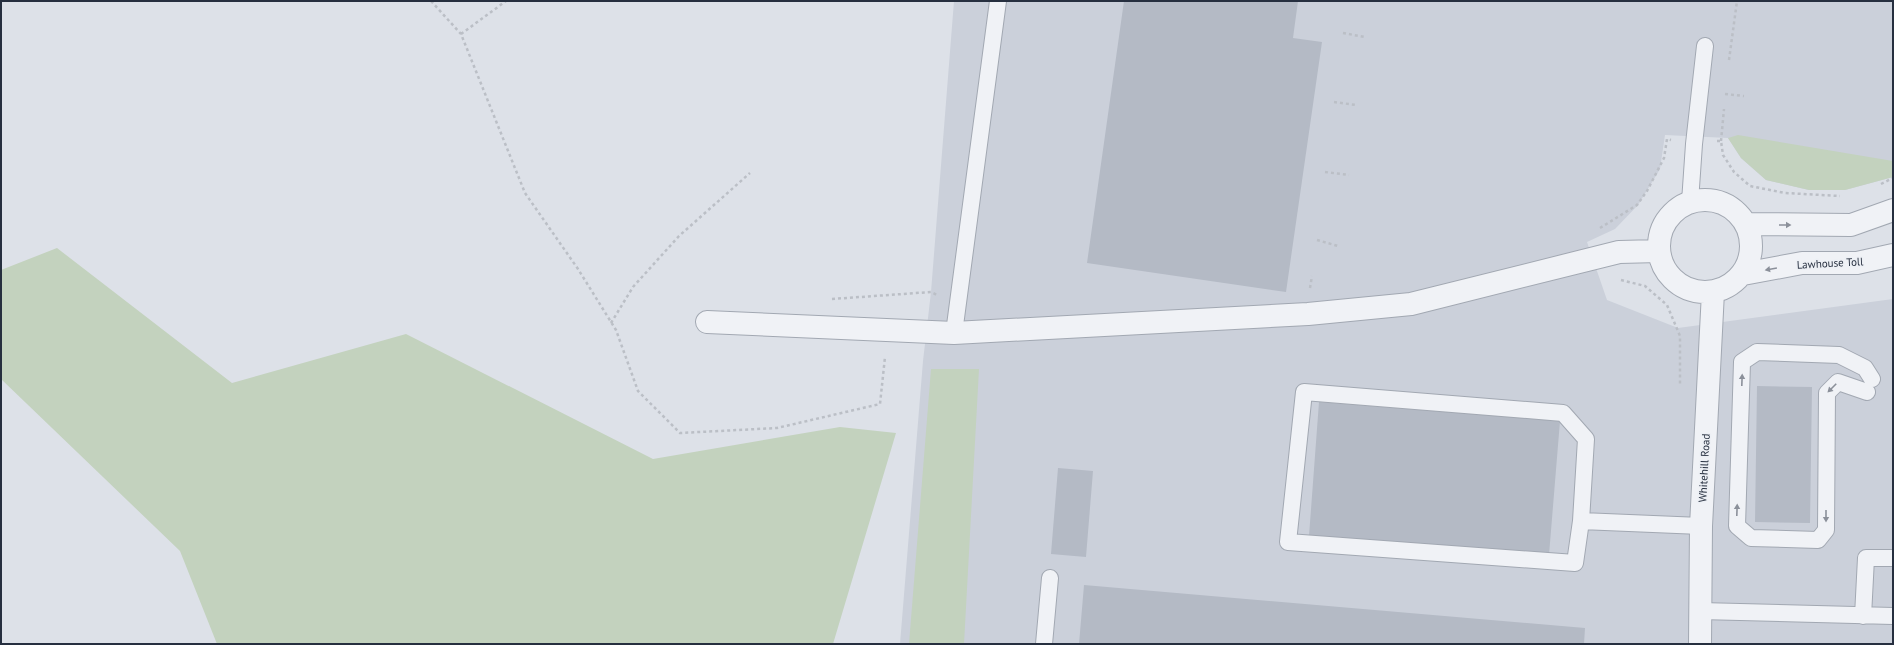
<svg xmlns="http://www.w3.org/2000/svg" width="1894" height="645" viewBox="0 0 1894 645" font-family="'PT Sans',sans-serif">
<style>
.built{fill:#cbd0da}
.green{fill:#c3d2be}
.building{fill:#b4bac5}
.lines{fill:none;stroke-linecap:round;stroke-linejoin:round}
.lane-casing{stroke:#a2a8b2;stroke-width:18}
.street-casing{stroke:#a2a8b2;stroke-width:24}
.path{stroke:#bbbfc6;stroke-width:2.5;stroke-dasharray:3 3;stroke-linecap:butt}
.lane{stroke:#f0f2f6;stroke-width:16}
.street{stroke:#f0f2f6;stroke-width:22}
.oneway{fill:#8b909a}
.labels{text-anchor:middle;stroke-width:3;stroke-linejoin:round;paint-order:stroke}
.street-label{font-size:11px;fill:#262f3f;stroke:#edf0f5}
</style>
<rect width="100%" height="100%" fill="#dde1e8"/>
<path class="built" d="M954 1H1893V177L1845 190H1809L1766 180 1741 158 1728 138 1665 135 1660 169 1638 205 1615 229 1587 242 1607 300 1678 328 1893 299V644H900L923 361 931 292Z"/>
<path class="green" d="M1738 135 1893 161V177L1845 190H1809L1766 180 1741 158 1728 138Z
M57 248 232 383 406 334 653 459 840 427 896 433 833 644H217L180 551 1 379V270Z
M931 369H979L964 644H909Z"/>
<path class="building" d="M1124 1H1298L1293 38 1322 42 1286 292 1087 263Z
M1757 386 1812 387 1810 523 1755 522Z
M1319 402 1560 421 1549 555 1309 536Z
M1058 468 1093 471 1086 557 1051 554Z
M1084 585 1585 628 1584 644H1079Z"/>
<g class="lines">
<defs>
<path id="lane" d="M1690 202 1694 144 1705 46
M954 333 998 1
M1304 392 1563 413 1586 439 1581 521 1575 563 1288 542Z
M1867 392 1838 382 1827 393 1826 530 1818 540 1751 538 1737 526 1742 362 1757 352 1839 355 1865 368 1872 379
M1581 521 1701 526
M1700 611 1893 616
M1863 616 1866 558H1893
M1044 644 1050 578"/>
<path id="street" d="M1659 246a46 46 0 1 1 92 0a46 46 0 1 1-92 0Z
M1746 224 1851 225 1893 210
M1743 274 1802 263H1857L1893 255
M707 322 954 333 1308 314 1411 304 1619 252 1659 251
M1700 644 1701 526 1713 292"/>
</defs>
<use href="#lane" class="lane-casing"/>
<use href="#street" class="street-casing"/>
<path class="path" d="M431 1 461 34 525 193 578 269 616 330 638 391 680 433 777 428 880 404 885 357
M1343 33 1365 37
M461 34 506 1
M1729 60 1737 1
M1725 94 1744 96
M1334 102 1356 105
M1717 141H1721L1723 155 1734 172 1750 186 1785 193 1840 196
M1721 141 1724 109
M1325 172 1349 175
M1881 184 1893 178
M1600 228 1637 205 1647 191 1664 158 1667 139 1671 140
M1317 240 1338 246
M1621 280 1645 286 1667 305 1680 336V384
M1310 288 1312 276
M832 299 931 292 937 295
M611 323 633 287 679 236 750 173"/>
<use href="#lane" class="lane"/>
<use href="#street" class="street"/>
</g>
<defs><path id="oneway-solid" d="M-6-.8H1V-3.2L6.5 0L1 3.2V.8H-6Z"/></defs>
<g class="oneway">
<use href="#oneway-solid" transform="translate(1785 225)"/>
<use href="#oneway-solid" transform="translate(1771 269) rotate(170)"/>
<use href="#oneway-solid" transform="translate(1742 380) rotate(-88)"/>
<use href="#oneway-solid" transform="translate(1832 388) rotate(135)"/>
<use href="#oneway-solid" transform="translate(1737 510) rotate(-88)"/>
<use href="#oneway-solid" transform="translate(1826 516) rotate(90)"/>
</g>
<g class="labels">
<g class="street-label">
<text transform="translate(1830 263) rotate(-3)" y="4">Lawhouse Toll</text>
<text transform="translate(1704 468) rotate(-87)" y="4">Whitehill Road</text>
</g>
</g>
<rect width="1894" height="645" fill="none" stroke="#262f3f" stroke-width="4"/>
</svg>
